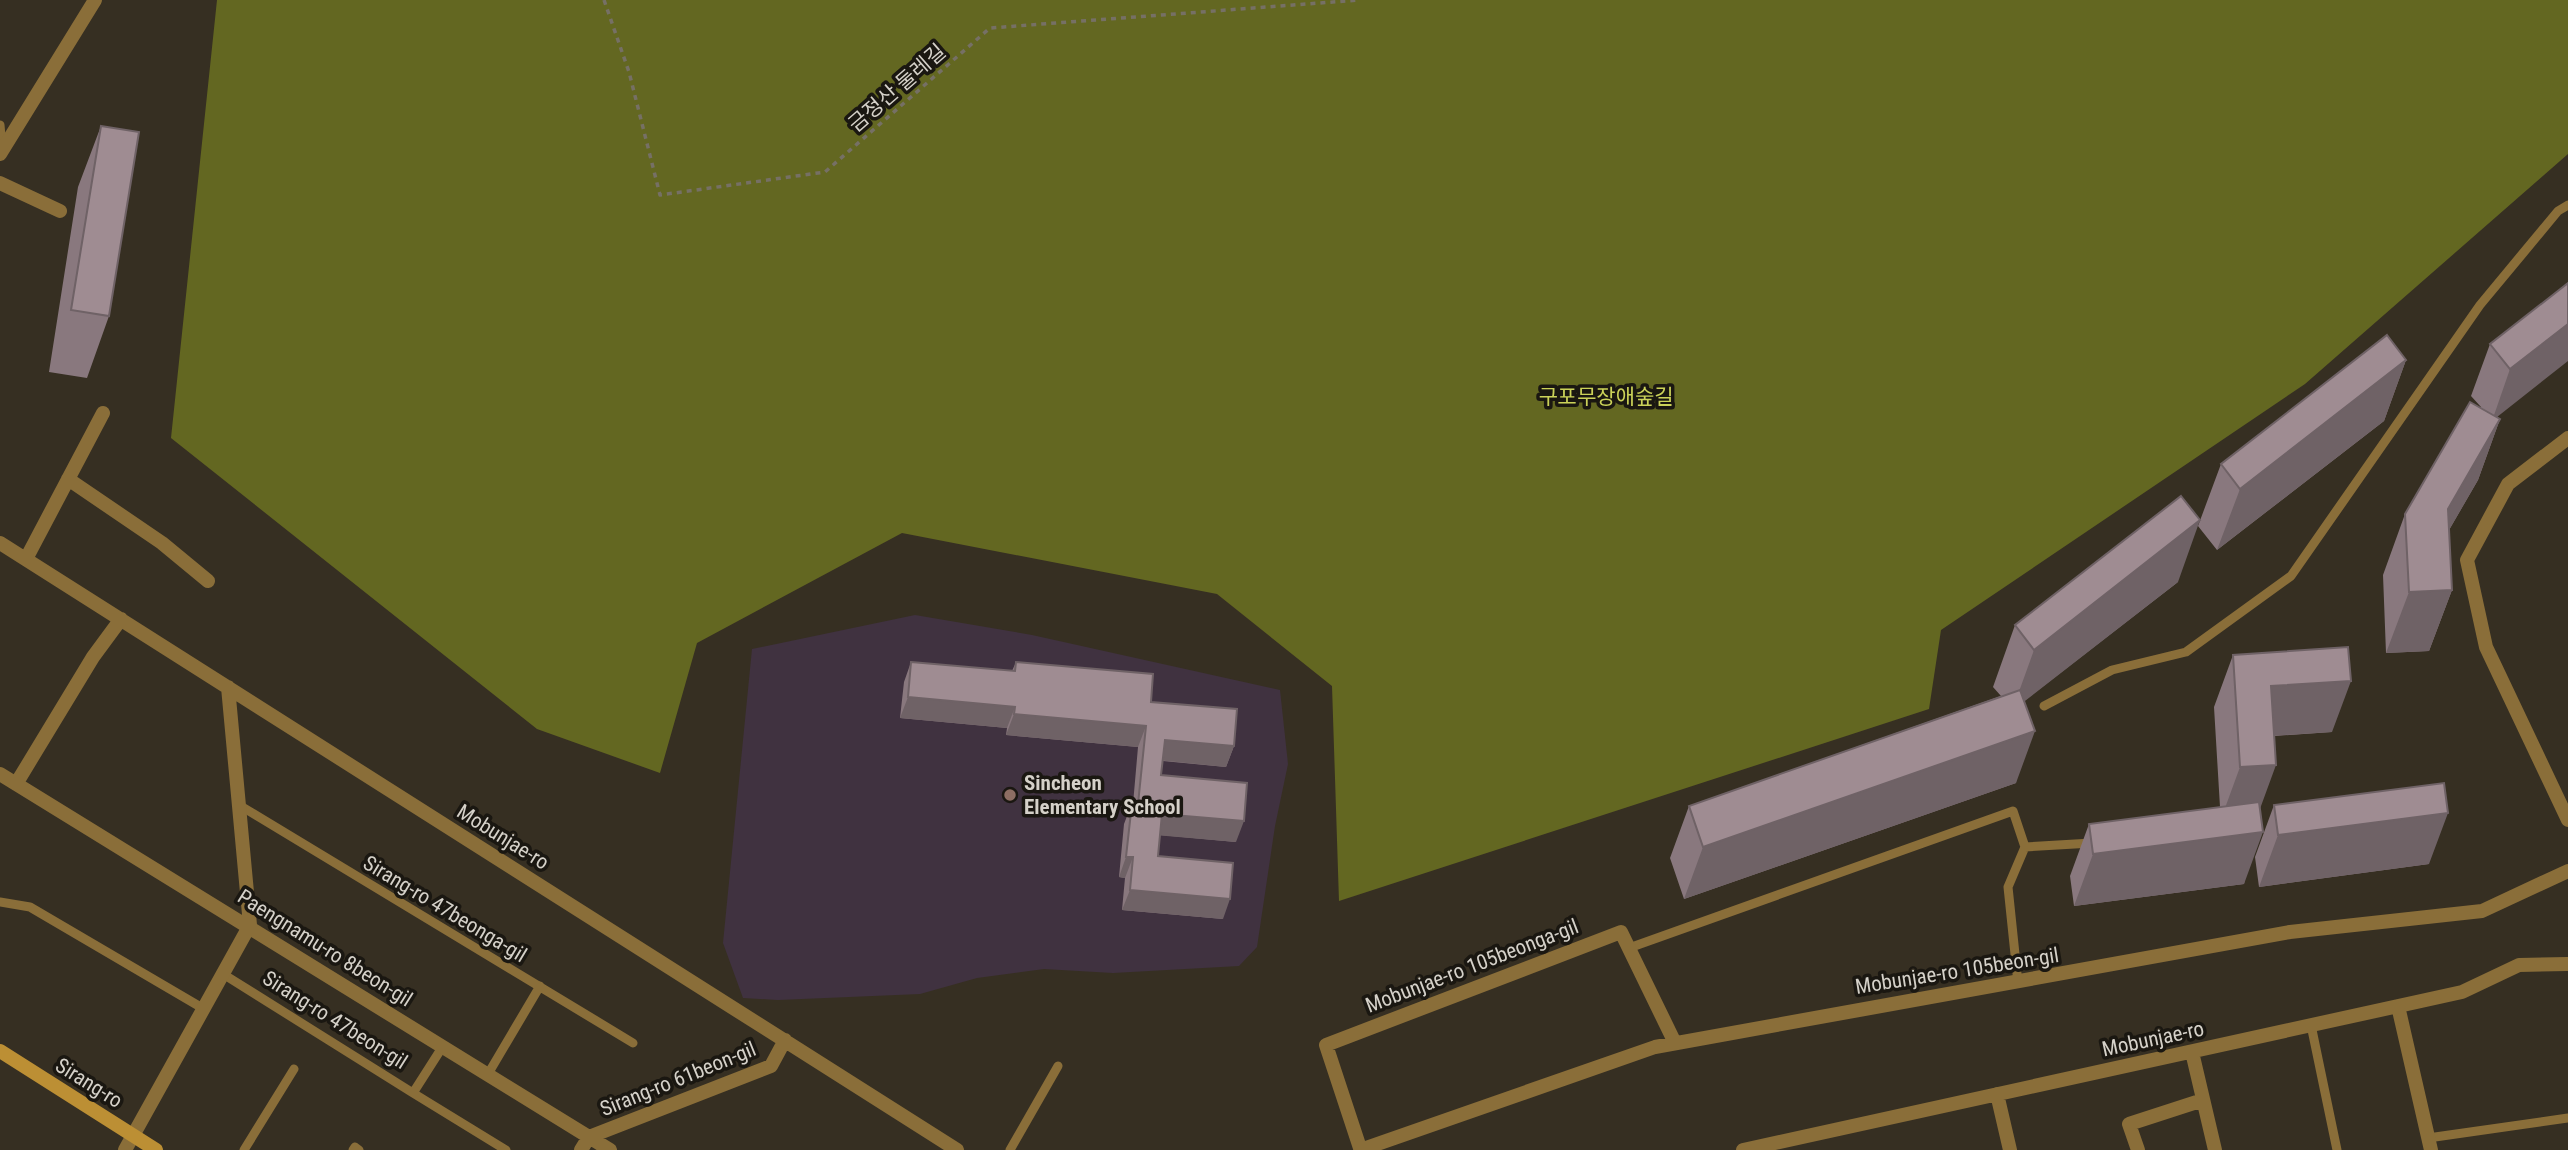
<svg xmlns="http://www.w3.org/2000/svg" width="2568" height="1150" viewBox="0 0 2568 1150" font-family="'Roboto Condensed','Noto Sans KR',sans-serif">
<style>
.education{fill:#403240}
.forest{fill:#636721}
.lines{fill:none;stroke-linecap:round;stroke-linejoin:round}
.path{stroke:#767065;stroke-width:3.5;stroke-dasharray:5 5;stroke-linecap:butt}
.service{stroke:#8a6e39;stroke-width:9}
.minor{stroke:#8a6e39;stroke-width:14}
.secondary{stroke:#bc8f34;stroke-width:14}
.wall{fill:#89787e}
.shaded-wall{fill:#6f6266}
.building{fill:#9f8c92;stroke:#6f6266;stroke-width:2}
.education-dot{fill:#8d6e63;stroke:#1a1711;stroke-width:2.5}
.labels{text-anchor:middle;stroke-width:7;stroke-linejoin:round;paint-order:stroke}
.street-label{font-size:21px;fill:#d5d1c9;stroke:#1a1711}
.park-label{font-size:21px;fill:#cbd259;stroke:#1a1711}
.poi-label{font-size:21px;font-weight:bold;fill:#d5d1c9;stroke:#1a1711;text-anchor:start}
</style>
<rect width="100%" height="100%" fill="#362f22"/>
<path class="education" d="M915 615 1032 635 1280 690 1288 764 1275 826 1257 947 1239 966 1113 973 1044 969 977 978 920 994 778 1000 743 998 723 943 752 649Z"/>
<path class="forest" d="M217 0H2568V154L2305 384 1941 630 1929 709 1339 901 1332 686 1217 594 902 533 697 643 660 773 537 729 171 438Z"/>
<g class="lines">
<path class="path" d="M604 0 629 72 660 195 825 172 990 28 1359 0"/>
<path class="service" d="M0 125 2 148
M2044 706 2112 670 2186 652 2291 576 2480 305 2558 211 2568 205
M239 805 633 1043
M2025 847 2092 843
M0 902 30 907 204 1009
M1629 948 2013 811 2025 847 2008 887 2018 983
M223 974 413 1093 443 1046
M2311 1025 2337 1150
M488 1074 540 986
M413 1093 506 1150
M2428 1138 2568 1118
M244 1150 294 1069
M353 1150 355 1147 359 1150
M1010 1150 1058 1066"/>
<path class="minor" d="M0 154 95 0
M0 183 60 211
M2568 438 2508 484 2467 560 2486 647 2568 820
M68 479 162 543 208 581
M0 543 957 1150
M26 559 103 413
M0 774 610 1150
M16 784 93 657 121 619
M2398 1006 2431 1150
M2192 1052 2215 1150
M1997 1094 2010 1150
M1360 1148 1326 1045 1621 932 1675 1043
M125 1150 250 925 228 687
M581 1150 589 1137 771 1066 785 1040
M1360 1150 1655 1047 2290 932 2482 911 2568 871
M1743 1150 2462 992 2519 965 2568 964
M2138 1150 2129 1124 2203 1100"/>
<path class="secondary" d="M0 1051 156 1150"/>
</g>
<path class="wall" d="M101 126 109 316 87 378 49 372 78 187Z
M2568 283 2497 417 2500 419 2478 480 2449 530 2452 590 2429 651 2386 653 2383 575 2405 514 2481 407 2471 396 2490 344Z
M2406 360 2384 421 2217 550 2198 526 2221 464Z
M2178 582 2024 701 2016 783 1684 899 1670 858 1689 806 2001 696 1993 687 2015 625Z
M2233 655 2332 732 2274 736 2244 884 2074 906 2070 876 2089 824 2220 807 2214 707Z
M911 662 1012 671 1016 662 1151 702 1234 746 1226 767 1163 761 1161 775 1236 842 1160 835 1158 856 1223 919 1122 910 1125 878 1119 877 1124 824 1132 803 1133 804 1138 747 1006 735 1007 728 900 718 904 682Z
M2274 805 2429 864 2259 887 2255 857Z"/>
<path class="shaded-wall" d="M2568 324V361L2492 421 2510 369Z
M2406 360 2384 421 2217 550 2240 489Z
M2500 419 2478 480 2426 570 2448 509Z
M2200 520 2178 582 2012 711 2034 650Z
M2452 590 2429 651 2386 653 2409 592Z
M2351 681 2332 732 2252 737 2271 686Z
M908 697 1015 707 1007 728 900 718Z
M1014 714 1146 726 1138 747 1006 735Z
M2035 731 2016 783 1684 899 1703 847Z
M1165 740 1234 746 1226 767 1157 760Z
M2276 765 2257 817 2221 819 2240 767Z
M2448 813 2429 864 2259 887 2278 835Z
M1162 814 1244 821 1236 842 1155 835Z
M2263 832 2244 884 2074 906 2093 854Z
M1126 857H1133L1125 878 1119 877Z
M1130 890 1230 899 1223 919 1122 910Z"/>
<path class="building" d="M101 126 139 132 109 316 71 310Z
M2568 283V324L2510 369 2490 344Z
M2387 335 2406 360 2240 489 2221 464Z
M2470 402 2500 419 2448 509 2452 590 2409 592 2405 514Z
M2181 496 2200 520 2034 650 2015 625Z
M2348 647 2351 681 2271 686 2276 765 2240 767 2233 655Z
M911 662 1015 671 1016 662 1153 674 1151 702 1237 709 1234 746 1165 740 1161 775 1247 783 1244 821 1162 814 1158 856 1233 863 1230 899 1130 890 1133 857H1126L1132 803 1138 804 1146 726 1014 714 1015 707 908 697Z
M2020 690 2035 731 1703 847 1689 806Z
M2444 783 2448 813 2278 835 2274 805Z
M2259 802 2263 832 2093 854 2089 824Z"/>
<circle class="education-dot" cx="1010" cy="795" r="7"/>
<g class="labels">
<g class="street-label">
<text transform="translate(897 88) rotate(-41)" y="7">금정산 둘레길</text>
<text transform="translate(503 837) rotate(32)" y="7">Mobunjae-ro</text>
<text transform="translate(445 909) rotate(31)" y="7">Sirang-ro 47beonga-gil</text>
<text transform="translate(325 948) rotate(32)" y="7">Paengnamu-ro 8beon-gil</text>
<text transform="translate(1472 966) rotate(-21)" y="7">Mobunjae-ro 105beonga-gil</text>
<text transform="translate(1957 971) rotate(-9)" y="7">Mobunjae-ro 105beon-gil</text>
<text transform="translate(335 1020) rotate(32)" y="7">Sirang-ro 47beon-gil</text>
<text transform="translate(2153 1039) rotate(-12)" y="7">Mobunjae-ro</text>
<text transform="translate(678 1079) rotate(-22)" y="7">Sirang-ro 61beon-gil</text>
<text transform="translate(89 1083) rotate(32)" y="7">Sirang-ro</text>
</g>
<g class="park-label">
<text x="1606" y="404">구포무장애숲길</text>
</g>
<g class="poi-label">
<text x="1024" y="790">Sincheon<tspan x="1024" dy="24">Elementary School</tspan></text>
</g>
</g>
</svg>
